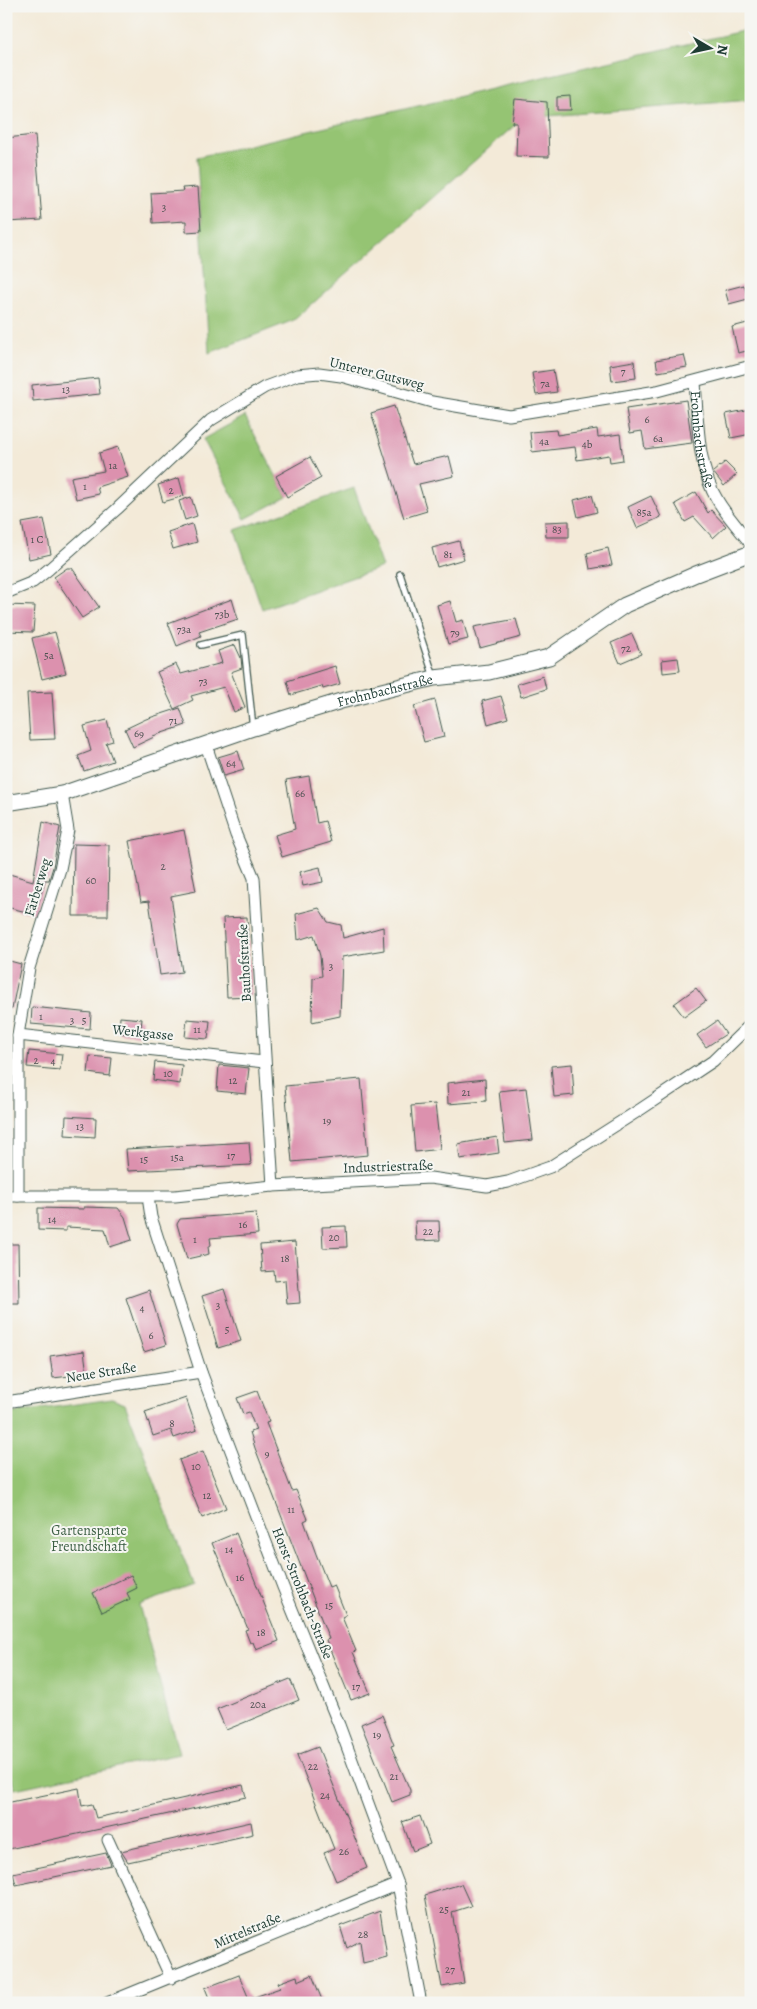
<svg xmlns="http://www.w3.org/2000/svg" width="757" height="2009" viewBox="0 0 757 2009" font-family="Alegreya,serif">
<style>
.green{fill:#95c473;stroke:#5a8054}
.building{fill:#dc91ae}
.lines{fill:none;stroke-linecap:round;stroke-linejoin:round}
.service-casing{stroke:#3f574d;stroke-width:8}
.minor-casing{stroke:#3f574d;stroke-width:13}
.tertiary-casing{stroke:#3f574d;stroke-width:17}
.service{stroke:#fff;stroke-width:5.5}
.minor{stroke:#fff;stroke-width:11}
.tertiary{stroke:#fff;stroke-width:15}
.labels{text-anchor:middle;stroke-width:4;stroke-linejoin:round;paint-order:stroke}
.number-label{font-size:11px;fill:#4e5252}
.street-label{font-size:14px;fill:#1f3d34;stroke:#f6f6f2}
.park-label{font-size:14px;fill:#3c5f44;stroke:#f6f6f2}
</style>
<rect width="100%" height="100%" fill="#f6f6f2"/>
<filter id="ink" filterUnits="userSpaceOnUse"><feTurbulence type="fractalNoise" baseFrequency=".02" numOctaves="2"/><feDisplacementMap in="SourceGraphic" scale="10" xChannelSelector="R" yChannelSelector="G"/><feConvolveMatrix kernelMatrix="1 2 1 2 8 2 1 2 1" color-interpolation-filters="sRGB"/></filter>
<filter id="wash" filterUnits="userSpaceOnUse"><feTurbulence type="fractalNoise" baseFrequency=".0096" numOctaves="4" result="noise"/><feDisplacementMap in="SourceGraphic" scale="20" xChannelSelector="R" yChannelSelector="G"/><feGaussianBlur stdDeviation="1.12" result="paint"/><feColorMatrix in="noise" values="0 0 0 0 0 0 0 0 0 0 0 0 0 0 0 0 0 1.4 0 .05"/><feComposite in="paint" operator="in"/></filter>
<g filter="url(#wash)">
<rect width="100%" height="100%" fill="#f3ead8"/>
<path class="green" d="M751 29V100L523 118 294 320 209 353 197 157Z
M245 416 287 497 245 519 203 439Z
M354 488 382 567 262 609 235 530Z
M112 1399 125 1404 194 1585 139 1605 179 1754 15 1789 6 1759V1414Z"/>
<g id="blocks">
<path class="building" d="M570 96 571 110H557V97Z
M515 99 547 102 549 157 516 156 517 123H512Z
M35 135 42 220 6 222V138Z
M198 187 201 231 186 232V221L153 223 151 193 183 191 182 188Z
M744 285 748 299 729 304 725 290Z
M751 322V350L738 353 732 327Z
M684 355 687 367 658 372 656 360Z
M634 361 636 378 612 381 610 365Z
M553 370 557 392 536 395 532 373Z
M98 378 100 394 33 401 32 385Z
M686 400 692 443 645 449 642 431 630 433 626 409Z
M394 406 413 464 449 456 454 476 419 484 427 511 404 518 371 413Z
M751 409V434L731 438 726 414Z
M597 429 598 437 620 434 623 460 610 462 609 455 577 460 575 447 532 452 530 432 556 430 557 435Z
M118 447 128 477 97 487 99 494 76 499 71 477 104 471 99 453Z
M310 457 321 478 287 497 276 476Z
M725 462 737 474 724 486 713 472Z
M179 478 184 496 163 502 158 485Z
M696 492 708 513 711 510 726 526 713 538 694 517 685 522 675 504Z
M592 495 597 512 578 517 574 500Z
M651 496 661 517 637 528 628 507Z
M191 497 197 516 185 520 179 501Z
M44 519 51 554 29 559 22 523Z
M569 521V537H546L545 522Z
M192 524 197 542 173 549 168 532Z
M459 541 464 559 437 567 432 548Z
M608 548 612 565 590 569 587 553Z
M67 568H72L99 607 82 618 54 577Z
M232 599 238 619 199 632 201 636 177 646 168 623Z
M450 601 456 622 463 620 468 639 448 644 437 605Z
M6 605 35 606 33 632 6 631Z
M516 619 521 637 480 648 474 627Z
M55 632 66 673 42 679 32 638Z
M632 634 641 654 620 663 611 643Z
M235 645 241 658 242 668 231 672 245 707 234 712 224 687 191 696 193 700 174 709 157 672 176 664 181 674 222 663 218 651Z
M678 658 680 671 663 673 662 660Z
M335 666 340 684 323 689 322 686 291 695 287 681Z
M543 676 546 689 521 697 517 684Z
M52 692 55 739 30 740 27 693Z
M501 696 508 718 488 724 482 701Z
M435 700 444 737 424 742 414 706Z
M180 708 186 725 153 736 154 737 133 747 125 729 146 719Z
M107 720 113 741 106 743 113 761 84 771 78 756 91 751 84 726Z
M238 751 244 770 224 776 218 757Z
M309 776 317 823 325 821 331 842 282 857 275 835 295 829 286 780Z
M43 822 60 827 53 867 49 880H45L35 914 6 907V873L33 881Z
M184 830 196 891 171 896 182 972 160 975 149 901 141 902 129 841Z
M74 844 109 845 108 916H73Z
M320 867 323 882 303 886 300 872Z
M319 908 328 922 341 925 343 938 383 927 384 950 342 957 340 1016 312 1022 313 978 322 976 320 956 314 935 298 940 296 914Z
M247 917 251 996 227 997 223 918Z
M6 960 21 964 12 1009H6Z
M696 988 706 1001 684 1017 674 1004Z
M32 1007 91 1013 90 1029 31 1024Z
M120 1017 142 1019 140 1035 119 1033Z
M187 1019 210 1021 208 1039 185 1037Z
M717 1021 726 1034 706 1047 697 1035Z
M29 1051 62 1054 60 1070 27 1067Z
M90 1056 112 1058 110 1076 88 1073Z
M155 1062 182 1065 180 1084 153 1080Z
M572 1064 574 1095 554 1097 551 1066Z
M219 1065 249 1068 246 1094 217 1091Z
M361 1079 368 1155 292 1162 285 1086Z
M485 1079 486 1101 448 1104 447 1083Z
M526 1088 533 1140 505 1143 499 1091Z
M435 1104 440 1149 415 1152 411 1106Z
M66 1116 96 1118 95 1137 65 1135Z
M497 1137 499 1153 460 1159 458 1144Z
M249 1142 251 1165 128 1171 126 1149Z
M84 1207 118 1208 125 1217 132 1240 110 1247 105 1229 66 1227V1231L38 1230V1208L84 1209Z
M256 1213 258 1234 210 1238 211 1245 208 1247 209 1254 187 1259 177 1224 180 1219Z
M415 1221H439L440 1240 416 1241Z
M346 1226 347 1247 323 1248 322 1227Z
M295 1242 300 1303 287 1304 285 1280 275 1281 274 1271 262 1272 260 1245Z
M6 1244H18L19 1303H6Z
M224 1289 241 1341 218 1348 202 1296Z
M149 1290 166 1345 144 1352 126 1298Z
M84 1351 87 1374 53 1378 50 1356Z
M257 1391 269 1422 266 1423 292 1491 296 1490 308 1519 304 1521 316 1554 329 1587 334 1585 346 1615 342 1617 356 1651 353 1652 370 1693 351 1700 326 1640 329 1639 255 1448 250 1432 256 1430 249 1412 243 1414 237 1398Z
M186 1398 197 1430 174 1438 171 1430 153 1436 145 1412Z
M203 1451 226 1508 202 1518 179 1460Z
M236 1533 279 1641 256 1650 253 1642 250 1643 245 1630 248 1629 212 1543Z
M131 1575 137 1588 127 1593 130 1599 102 1612 93 1593Z
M290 1679 299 1700 226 1730 217 1709Z
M382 1715 394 1745 391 1746 410 1790V1795L392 1802 361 1724Z
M318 1747 367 1868 336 1881 324 1853 334 1849 297 1755Z
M243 1785 246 1797 9 1849 6 1834V1803L79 1788 82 1806 92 1804 96 1818Z
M420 1816 430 1844 413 1851 402 1822Z
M251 1822 253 1834 128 1862 121 1851Z
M106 1853 111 1865 16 1885 13 1873Z
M461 1884 471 1906 452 1912 464 1983 442 1987 425 1895Z
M380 1911 387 1957 363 1963 360 1941 347 1948 340 1926Z
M239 1975 249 1999 280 1988 278 1983 297 1976 298 1981 312 1975 322 2000 315 2003H211L205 1988Z"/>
</g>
</g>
<g filter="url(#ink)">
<use href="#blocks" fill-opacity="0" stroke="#3f574d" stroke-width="1"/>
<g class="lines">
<defs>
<path id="service" d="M400 574 434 677
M201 645 243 635 253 728"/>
<g id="minor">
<path id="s1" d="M695 382C698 420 697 468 718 501 727 516 740 530 751 544"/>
<path d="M6 593 33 582 49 569 117 509 211 420 265 387 297 375 319 373 341 376 432 402 509 415 657 391 751 366"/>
<path d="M206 745 236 835 254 878 273 1186"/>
<path d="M18 1035 264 1062"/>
<path d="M6 1196H175L273 1186 430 1178 487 1186 508 1182 550 1167 641 1109 713 1061 751 1024"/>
<path d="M18 1196V1035L29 968 60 869 68 830 62 794"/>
<path d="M148 1197 151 1217 201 1372 283 1587 339 1725 398 1884 421 2003"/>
<path d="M6 1402 201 1372"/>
<path d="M108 1840 171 1978"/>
<path d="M107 2003 398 1884"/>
</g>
<g id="tertiary">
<path id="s2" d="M6 803 62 794 253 728 341 701 434 678 489 672 549 657 625 605 696 574 751 553"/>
</g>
</defs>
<use href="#service" class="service-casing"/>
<use href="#minor" class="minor-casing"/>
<use href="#tertiary" class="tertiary-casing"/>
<use href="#service" class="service"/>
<use href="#minor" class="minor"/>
<use href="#tertiary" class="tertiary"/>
</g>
</g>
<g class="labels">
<g class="number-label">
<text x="164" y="211">3</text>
<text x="623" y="375">7</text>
<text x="545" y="387">7a</text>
<text x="66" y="393">13</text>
<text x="647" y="423">6</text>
<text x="658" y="442">6a</text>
<text x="544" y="445">4a</text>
<text x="587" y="448">4b</text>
<text x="113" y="469">1a</text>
<text x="85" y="490">1</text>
<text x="171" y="494">2</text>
<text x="644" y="516">85a</text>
<text x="557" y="533">83</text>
<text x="37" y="543">1 C</text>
<text x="448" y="558">81</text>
<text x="222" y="618">73b</text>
<text x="184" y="633">73a</text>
<text x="455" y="636">79</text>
<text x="626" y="652">72</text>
<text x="49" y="659">5a</text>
<text x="203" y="685">73</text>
<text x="173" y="724">71</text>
<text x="139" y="737">69</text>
<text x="231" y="767">64</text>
<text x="300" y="797">66</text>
<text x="163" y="870">2</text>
<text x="91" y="884">60</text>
<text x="331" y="970">3</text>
<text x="41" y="1020">1</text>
<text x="72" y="1024">3</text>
<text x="84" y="1024">5</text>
<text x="197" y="1033">11</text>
<text x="36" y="1064">2</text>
<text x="53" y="1065">4</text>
<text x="168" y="1077">10</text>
<text x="233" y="1084">12</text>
<text x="466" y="1096">21</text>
<text x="327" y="1124">19</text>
<text x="80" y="1130">13</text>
<text x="231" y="1159">17</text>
<text x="177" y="1161">15a</text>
<text x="144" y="1163">15</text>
<text x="52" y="1223">14</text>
<text x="243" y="1228">16</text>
<text x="428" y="1235">22</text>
<text x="334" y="1241">20</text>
<text x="195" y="1243">1</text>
<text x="285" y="1262">18</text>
<text x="218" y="1309">3</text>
<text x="142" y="1312">4</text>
<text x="227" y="1333">5</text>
<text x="151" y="1339">6</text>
<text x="172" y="1427">8</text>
<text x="267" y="1457">9</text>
<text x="196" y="1470">10</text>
<text x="207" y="1499">12</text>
<text x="291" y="1513">11</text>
<text x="229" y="1553">14</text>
<text x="240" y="1581">16</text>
<text x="329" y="1609">15</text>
<text x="261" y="1636">18</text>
<text x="356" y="1690">17</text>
<text x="258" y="1708">20a</text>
<text x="377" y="1738">19</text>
<text x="313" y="1770">22</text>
<text x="394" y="1780">21</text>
<text x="325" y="1799">24</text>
<text x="344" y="1855">26</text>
<text x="444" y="1913">25</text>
<text x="363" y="1938">28</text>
<text x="450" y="1973">27</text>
</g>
<g class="street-label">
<text transform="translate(377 373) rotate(14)" y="5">Unterer Gutsweg</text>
<text dy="5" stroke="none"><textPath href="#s1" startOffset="58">Frohnbachstraße</textPath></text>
<text dy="5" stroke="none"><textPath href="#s2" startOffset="396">Frohnbachstraße</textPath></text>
<text transform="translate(37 887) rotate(-73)" y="5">Färberweg</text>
<text transform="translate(244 963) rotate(-93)" y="5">Bauhofstraße</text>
<text transform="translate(143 1032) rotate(6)" y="5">Werkgasse</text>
<text transform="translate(388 1166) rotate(-2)" y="5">Industriestraße</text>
<text transform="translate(101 1372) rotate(-9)" y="5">Neue Straße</text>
<text transform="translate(303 1593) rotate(68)" y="5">Horst-Strohbach-Straße</text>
<text transform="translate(247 1930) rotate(-23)" y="5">Mittelstraße</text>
</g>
<g class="park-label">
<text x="89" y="1535">Gartensparte<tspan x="89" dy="16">Freundschaft</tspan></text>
</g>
</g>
<rect width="757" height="2009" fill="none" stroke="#f6f6f2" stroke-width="25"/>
<g transform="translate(710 48) rotate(99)" stroke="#f6f6f2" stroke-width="4" paint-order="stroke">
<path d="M0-4L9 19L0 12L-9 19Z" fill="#1f3d34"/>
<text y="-8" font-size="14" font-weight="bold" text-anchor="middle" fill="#1f3d34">N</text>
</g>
</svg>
